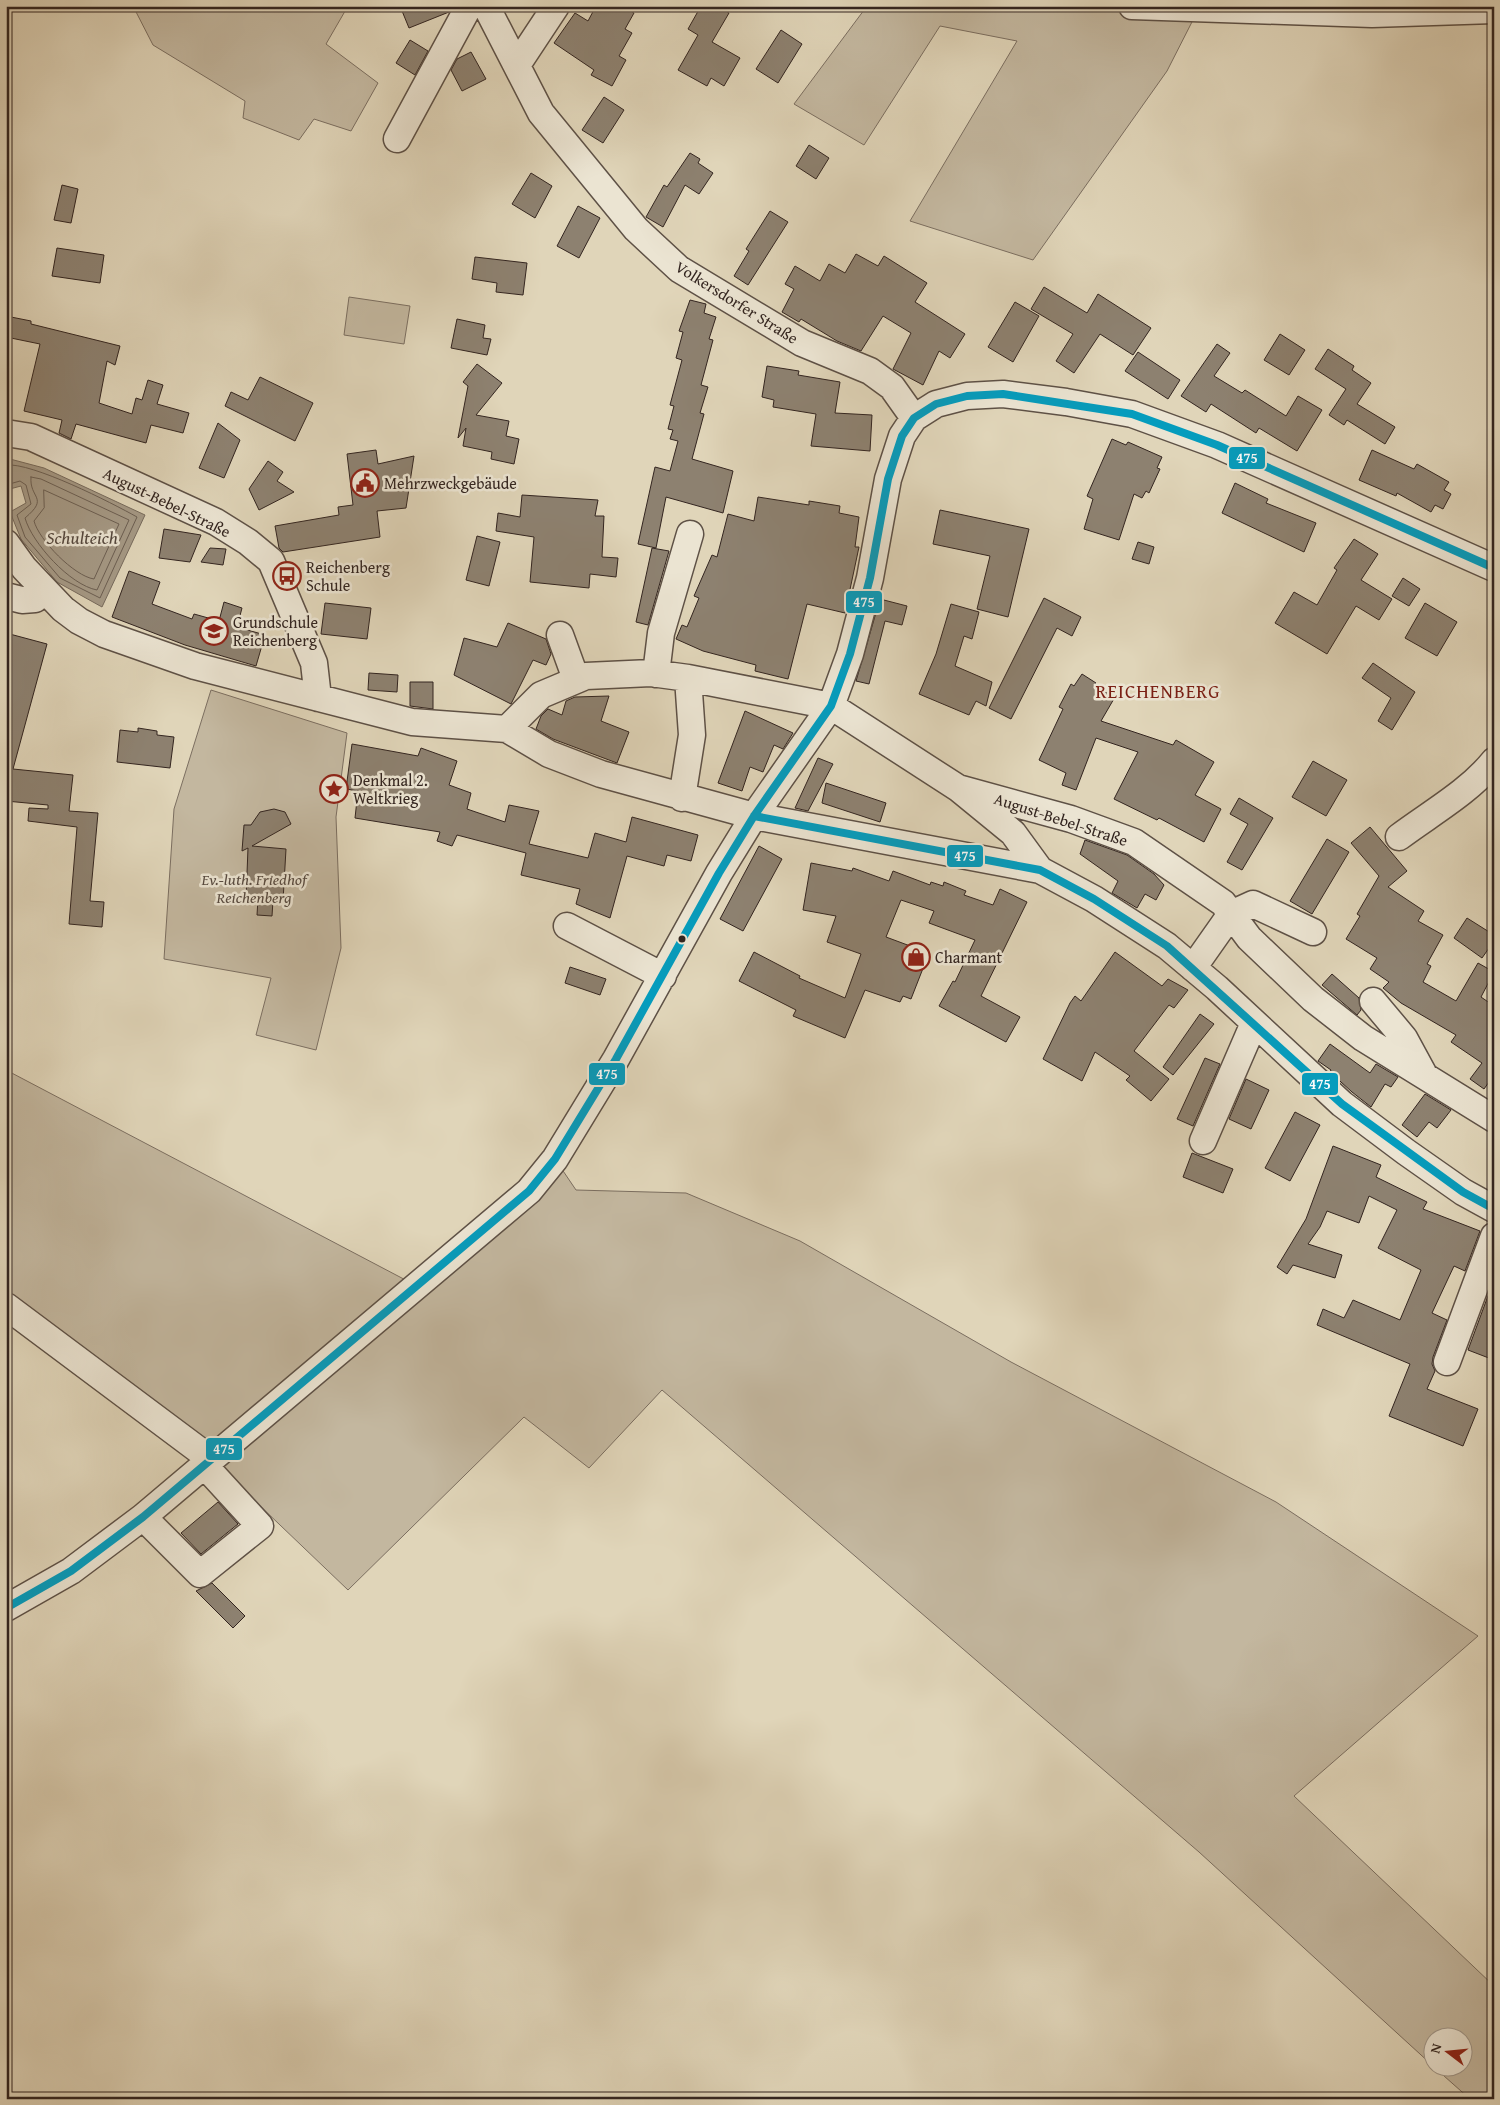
<svg xmlns="http://www.w3.org/2000/svg" width="1500" height="2105" viewBox="0 0 1500 2105" font-family="'Gentium Book Plus',serif">
<style>
.green{fill:#c3b79f;stroke:#7b6e60}
.water{fill:#a59985;stroke:#776b5d}
.lines{fill:none;stroke-linecap:round;stroke-linejoin:round}
.shore{stroke:#6c5f52;stroke-width:1}
.building{fill:#8d8170;stroke:#332520}
.minor-casing{stroke:#5e5146;stroke-width:29}
.minor{stroke:#ebe4d2;stroke-width:26}
.bus-1-casing{stroke:#ebe4d2;stroke-width:11}
.bus-1{stroke:#059cbd;stroke-width:8}
.bus-dot{fill:#332520;stroke:#ebe4d2;stroke-width:2}
.labels{text-anchor:middle;stroke-width:5;stroke-linejoin:round;paint-order:stroke}
.street-label{font-size:16px;fill:#332520;stroke:#ebe4d2}
.poi-label{font-size:16px;fill:#332520;stroke:#ebe4d2;text-anchor:start}
.park-label{font-size:16px;font-style:italic;fill:#574a40;stroke:#ebe4d2}
.water-label{font-size:18px;font-style:italic;fill:#55483e;stroke:#ebe4d2}
.quarter-label{font-size:19px;letter-spacing:1px;fill:#7a1f14;stroke:#ebe4d2}
.line-badge{stroke:#ebe4d2;stroke-width:2}
.badge-label{font-size:14px;text-anchor:middle;font-weight:bold;fill:#fff}
</style>
<rect width="100%" height="100%" fill="#e0d5b9"/>
<filter id="stains"><feTurbulence type="fractalNoise" baseFrequency=".004" numOctaves="4"/><feColorMatrix values="0 0 0 0 .2 0 0 0 0 .09 0 0 0 0 .02 0 0 0 .5 -.17"/></filter>
<radialGradient id="worn" r=".72"><stop offset=".6" stop-color="#630" stop-opacity="0"/><stop offset="1" stop-color="#630" stop-opacity=".3"/></radialGradient>
<path class="green" d="M133 6H348L326 44 378 83 351 131 314 119 299 140 243 118 245 101 153 45Z
M867 6H1084L1195 16 1167 71 1033 260 910 221 1017 41 940 26 864 145 794 104Z
M349 297 410 306 404 344 344 335Z
M211 690 347 733 336 817 341 948 316 1050 256 1035 271 978 164 959 174 809Z
M6 1070 417 1286 555 1159 576 1190 686 1193 800 1241 1011 1362 1276 1502 1478 1636 1294 1796 1494 1986V2099H1470L1435 2068H1462V2038H1432V2065L1199 1852 662 1390 589 1468 524 1417 348 1590 212 1460 6 1306Z"/>
<path class="water" d="M10 459 44 468 145 515 102 607 57 582 21 539 10 512 26 503 21 486 6 490V472Z"/>
<g class="lines">
<path class="shore" d="M6 465C32 462 112 503 137 517L100 598 60 578 25 537 17 515 31 504 26 485 20 481 6 485
M31 477 41 479 129 520 97 590C70 585 32 543 25 518 50 497 29 499 31 477Z
M44 490 119 524 94 579C74 576 39 540 34 521L44 508Z"/>
</g>
<path class="building" d="M400 6H452L449 12 409 28Z
M596 6H622L634 13 625 29 632 33 619 56 626 60 612 86 591 75 594 70 554 43 575 13 588 21Z
M701 6H717L729 13 712 42 740 58 724 86 711 78 707 86 678 70 698 35 688 29Z
M781 30 802 44 778 83 756 69Z
M410 40 428 51 415 75 396 63Z
M471 52 486 79 462 91 451 70 457 59Z
M604 97 624 110 603 143 582 130Z
M809 145 829 158 816 179 796 166Z
M690 153 700 159 698 163 713 173 699 194 685 185 663 227 646 217 664 185 667 187Z
M531 173 552 186 535 218 512 204Z
M62 185 78 189 71 223 54 220Z
M578 206 600 218 579 258 557 246Z
M770 211 788 222 748 285 734 276 749 251 746 249Z
M57 248 104 255 100 283 52 276Z
M856 254 878 266 884 256 927 283 915 302 965 334 950 358 939 351 923 385 893 369 911 333 883 316 861 351 837 341 801 319 799 322 782 312 794 289 785 284 795 266 820 281 829 264 845 273Z
M475 257 527 263 523 295 496 292 497 283 472 279Z
M1044 287 1087 313 1098 294 1151 328 1133 355 1100 334 1074 373 1056 361 1073 334 1031 309Z
M690 300 706 304 704 313 716 317 709 339 713 340 701 385 708 387 700 413 704 414 692 459 733 471 723 513 666 497 656 548 638 544 655 467 670 471 678 441 670 439 673 430 668 429 674 406 670 405 682 360 676 358 683 332 679 331Z
M1015 302 1039 316 1013 362 988 347Z
M6 316 31 321V324L120 346 115 365 107 361 99 403 132 414 136 398 142 400 148 380 163 385 157 404 189 413 183 433 151 425 146 443 76 424 71 439 59 433 62 420 24 411 40 344 6 337Z
M457 319 485 325 483 338 491 339 487 355 451 348Z
M1280 334 1305 350 1289 375 1264 360Z
M1217 344 1230 353 1214 376 1242 393 1245 390 1286 416 1298 396 1322 410 1297 451 1259 428 1256 433 1211 404 1206 412 1181 396Z
M1328 349 1354 366 1352 370 1371 383 1357 404 1395 427 1385 444 1347 420 1344 425 1329 415 1346 389 1315 369Z
M1138 352 1180 380 1168 399 1125 371Z
M477 364 502 383 476 415 509 421 506 436 519 439 514 464 491 459 492 452 463 446 466 428 458 438 468 386 463 382Z
M767 366 799 371 798 375 840 382 835 413 872 415 870 451 811 446 816 414 773 407 774 400 762 397Z
M260 377 313 403 295 441 225 406 231 392 248 400Z
M218 423 240 440 224 478 199 468Z
M1112 439 1126 445 1128 442 1162 457 1157 468 1160 469 1149 493 1146 491 1142 498 1134 494 1119 540 1084 529 1093 499 1087 496Z
M376 450 378 464 414 456 406 508 377 511 380 537 283 552 279 548 275 526 339 515 338 507 353 505 347 454Z
M1372 450 1414 469 1417 464 1449 482 1444 490 1451 494 1443 509 1435 505 1431 512 1397 493 1396 496 1359 480Z
M268 461 283 472 277 481 294 492 259 510 249 489Z
M1235 483 1268 499 1266 503 1316 523 1304 552 1222 513Z
M522 495 598 500 595 516H604L602 557 618 558 616 577 590 574 589 588 530 582 534 537 496 531 498 513 520 517Z
M758 497 809 505V501L840 506 839 513 859 517 855 547H859L845 613 807 604 788 679 755 671 756 665 703 651 676 639 682 625 687 627 699 598 694 596 712 555 717 557 728 514 754 521Z
M940 510 1029 529 1008 617 977 609 990 556 933 544Z
M164 529 201 535 190 562 159 558Z
M477 536 500 542 489 586 466 580Z
M1354 539 1378 554 1361 580 1392 599 1379 620 1356 606 1327 654 1275 623 1294 592 1317 605 1337 570 1334 568Z
M1138 542 1154 547 1149 564 1132 559Z
M210 548 226 549 223 565 201 562Z
M652 548 669 551 648 625 636 622Z
M129 571 160 582 152 604 192 619 194 614 219 621 224 602 242 608 237 627 265 635 256 666 185 645 112 617Z
M1403 578 1420 589 1409 606 1392 596Z
M1044 598 1081 617 1072 636 1057 628 1011 719 989 708Z
M880 599 907 606 902 625 885 621 869 684 856 681Z
M325 603 371 608 367 639 321 634Z
M1425 603 1457 622 1437 656 1405 638Z
M951 604 979 612 972 639 964 636 955 666 992 682 986 706 976 701 969 715 919 694 936 654Z
M508 623 546 639 551 654 546 665 533 660 511 704 454 675 464 638 497 647Z
M6 633 47 644 13 769 73 775 69 811 98 813 90 901 104 902 102 927 69 924 77 827 28 821 29 808 48 809V805L6 801Z
M1373 663 1415 692 1392 730 1378 721 1391 698 1362 678Z
M369 673 398 675 397 692 368 690Z
M1082 674 1096 683 1093 686 1115 697 1101 721 1173 745 1176 740 1214 762 1195 795 1221 809 1204 842 1159 818 1157 820 1114 799 1138 752 1096 738 1076 790 1062 785 1066 773 1039 760 1063 709 1059 707 1071 684 1074 686Z
M410 682H433V709L410 706Z
M609 696 601 721 629 732 617 763 553 739 536 729 541 716 548 709 562 715 566 701 575 697Z
M745 711 793 733 783 749 774 745 763 772 750 767 742 791 718 783Z
M138 728 157 731V735L174 737 170 768 117 762 120 730 138 732Z
M352 744 418 756 421 748 457 761 449 785 471 793 467 809 505 822 509 805 539 811 529 844 588 858 595 833 626 842 632 817 698 835 691 861 667 855 664 866 627 856 610 918 576 904 580 889 521 875 526 853 457 835 452 846 437 841 440 832 355 818 358 791 346 789Z
M818 758 833 764 808 811 795 808Z
M1313 761 1347 780 1326 816 1292 797Z
M826 783 886 803 880 822 822 803Z
M1239 798 1273 818 1242 870 1227 862 1248 824 1230 814Z
M274 809 285 812 291 824 252 846 286 849 283 901 273 900 272 916 257 915 258 899H246L248 848 242 851 244 825H251L260 812Z
M1370 827 1407 871 1388 887 1424 911 1418 921 1443 935 1427 964 1431 966 1423 982 1456 1001 1478 963 1494 972 1481 997 1494 1006V1075L1484 1089 1470 1079 1482 1063 1451 1042 1456 1035 1401 1003 1383 988 1389 982 1370 969 1377 958 1346 939 1360 916 1357 914 1379 876 1351 843Z
M1327 839 1349 852 1312 914 1290 901Z
M1085 840 1127 855 1154 874 1164 885 1156 900 1145 894 1137 908 1112 893 1118 881 1080 854Z
M759 846 782 859 743 931 720 919Z
M811 863 852 871 853 868 889 881 893 871 930 885 931 882 943 886 944 882 966 891 964 895 993 905 1000 889 1027 902 981 996 1020 1017 1006 1042 939 1006 953 981 955 982 975 940 929 923 934 911 901 900 886 937 929 953 911 999 903 996 900 1002 865 990 845 1038 793 1016 796 1010 739 981 754 952 800 976 799 978 845 998 861 954 827 942 836 916 803 910Z
M1467 918 1494 935V941L1482 958 1454 938Z
M1115 952 1162 986 1168 979 1188 990 1174 1008 1169 1005 1134 1051 1169 1079 1151 1101 1126 1080 1130 1076 1095 1052 1082 1081 1043 1059 1070 1003 1075 996 1081 1001Z
M570 967 606 979 600 995 565 983Z
M1332 974 1359 998 1361 1010 1357 1015 1322 985Z
M1200 1014 1214 1024 1173 1075 1163 1067Z
M1330 1044 1370 1073 1376 1064 1398 1077 1391 1087 1385 1084 1371 1107 1352 1092 1330 1072 1331 1070 1318 1061Z
M1205 1058 1220 1064 1193 1126 1177 1119Z
M1246 1079 1269 1090 1251 1129 1229 1119Z
M1425 1094 1451 1110 1437 1128 1429 1122 1417 1137 1402 1125Z
M1295 1112 1320 1125 1290 1181 1265 1168Z
M1333 1146 1381 1165 1376 1177 1427 1202 1423 1209 1480 1231 1465 1271 1454 1266 1432 1313 1447 1320 1433 1357 1432 1364 1435 1371 1427 1389 1478 1409 1463 1446 1389 1416 1410 1364 1317 1325 1323 1309 1344 1318 1353 1300 1400 1320 1421 1270 1378 1248 1397 1210 1369 1196 1359 1223 1327 1211 1320 1227 1308 1244 1342 1255 1335 1278 1293 1265 1287 1274 1277 1267 1306 1219Z
M1192 1153 1233 1169 1223 1193 1183 1177Z
M1492 1285H1494V1360L1468 1350Z
M218 1502 238 1524 201 1554 181 1533Z
M212 1583 245 1616 233 1628 196 1591Z"/>
<g class="lines">
<defs>
<path id="minor" d="M486 6 541 113 636 229 679 269 802 343 870 371 892 387 914 418
M1132 6 1372 14 1494 10
M517 65 556 6
M397 139 469 6
M6 433 31 437 216 522 248 542 271 561 314 663 318 698
M6 543 24 568 63 609 79 621 104 634 195 666 412 722 507 729 549 754 601 774 754 816 1040 870 1094 899 1167 946 1217 988 1342 1104 1406 1152 1463 1192 1494 1209
M6 596 22 600 35 599 44 589
M560 635 576 679
M656 674 661 633 690 534
M507 729 541 695 586 676 651 673 688 678 831 706 958 788 1013 833 1040 870
M958 788 1071 819 1134 842 1223 903 1249 938 1313 999 1363 1038 1494 1119
M682 798 692 735 688 678
M1399 837C1431 813 1469 792 1494 761
M1231 914 1253 904 1313 932
M567 926 663 976
M1193 968 1231 914
M1373 1001 1404 1038 1423 1073
M1203 1141 1254 1023
M6 1306 212 1460
M1447 1362 1494 1236
M143 1517 200 1574 260 1526 205 1466
M6 1608 71 1571 143 1517 529 1191 555 1159 616 1059 719 873 754 816 831 706 850 654 870 578 888 479 902 436 914 418 936 404 967 396 1003 394 1066 402 1132 414 1217 445 1494 568"/>
</defs>
<use href="#minor" class="minor-casing"/>
<use href="#minor" class="minor"/>
<defs>
<path id="bus-1" d="M754 816 1040 870 1094 899 1167 946 1342 1104 1463 1192 1494 1209
M6 1608 71 1571 143 1517 529 1191 555 1159 616 1059 719 873 754 816 831 706 850 654 870 578 888 479 902 436 914 418 936 404 967 396 1003 394 1132 414 1217 445 1494 568"/>
</defs>
<use href="#bus-1" class="bus-1-casing"/>
<use href="#bus-1" class="bus-1"/>
</g>
<defs>
<symbol id="civic-ring" viewBox="-11 -11 22 22"><circle r="9.5" fill="#ebe4d2" stroke="#8f2418" stroke-width="1.5"/><path d="M-.6-6.5H3V-4.5H.6V-3L4-1V1h2V6H-6V1h2V-1L-.6-3ZM-1.2 2.5V6h2.4V2.5Z" fill="#8f2418"/></symbol>
<symbol id="bus-ring" viewBox="-11 -11 22 22"><circle r="9.5" fill="#ebe4d2" stroke="#8f2418" stroke-width="1.5"/><path d="M-5-6H5V4H4V6H2V4H-2V6H-4V4H-5ZM-3.5-4V0h7V-4ZM-3.5 1.2v1.5H-2V1.2ZM2 1.2v1.5H3.5V1.2Z" fill="#8f2418"/></symbol>
<symbol id="school-ring" viewBox="-11 -11 22 22"><circle r="9.5" fill="#ebe4d2" stroke="#8f2418" stroke-width="1.5"/><path d="M0-5L7-2L0 1L-7-2ZM-4 1L0 2.5L4 1V4Q0 6-4 4Z" fill="#8f2418"/></symbol>
<symbol id="sight-ring" viewBox="-11 -11 22 22"><circle r="9.5" fill="#ebe4d2" stroke="#8f2418" stroke-width="1.5"/><path d="M0-6L1.8-2.2L6-1.7L2.9 1.2L3.7 5.4L0 3.3L-3.7 5.4L-2.9 1.2L-6-1.7L-1.8-2.2Z" fill="#8f2418"/></symbol>
<symbol id="shop-ring" viewBox="-11 -11 22 22"><circle r="9.5" fill="#ebe4d2" stroke="#8f2418" stroke-width="1.5"/><path d="M-5-2.5h2.3a2.7 3.5 0 0 1 5.4 0H5L5.5 6h-11ZM-1.5-2.5h3a1.5 2.3 0 0 0-3 0Z" fill="#8f2418"/></symbol>
</defs>
<g fill-rule="evenodd">
<use href="#civic-ring" x="349" y="467" width="32" height="32"/>
<use href="#bus-ring" x="271" y="560" width="32" height="32"/>
<use href="#school-ring" x="198" y="615" width="32" height="32"/>
<use href="#sight-ring" x="318" y="773" width="32" height="32"/>
<use href="#shop-ring" x="900" y="941" width="32" height="32"/>
</g>
<circle class="bus-dot" cx="682" cy="939" r="4.5"/>
<g class="labels">
<g class="street-label">
<text transform="translate(737 302) rotate(32)" y="6">Volkersdorfer Straße</text>
<text transform="translate(167 502) rotate(26)" y="6">August-Bebel-Straße</text>
<text transform="translate(1061 819) rotate(18)" y="6">August-Bebel-Straße</text>
</g>
<g class="poi-label">
<text x="384" y="489">Mehrzweckgebäude</text>
<text x="306" y="573">Reichenberg<tspan x="306" dy="18">Schule</tspan></text>
<text x="233" y="628">Grundschule<tspan x="233" dy="18">Reichenberg</tspan></text>
<text x="353" y="786">Denkmal 2.<tspan x="353" dy="18">Weltkrieg</tspan></text>
<text x="935" y="963">Charmant</text>
</g>
<g class="park-label">
<text x="254" y="885">Ev.-luth. Friedhof<tspan x="254" dy="18">Reichenberg</tspan></text>
</g>
<g class="water-label">
<text x="82" y="544">Schulteich</text>
</g>
<g class="quarter-label">
<text x="1158" y="698">REICHENBERG</text>
</g>
</g>
<g class="line-badge">
<rect x="1228" y="446" width="38" height="24" rx="5" fill="#059cbd"/>
<rect x="845" y="590" width="38" height="24" rx="5" fill="#059cbd"/>
<rect x="946" y="844" width="38" height="24" rx="5" fill="#059cbd"/>
<rect x="588" y="1062" width="38" height="24" rx="5" fill="#059cbd"/>
<rect x="1301" y="1072" width="38" height="24" rx="5" fill="#059cbd"/>
<rect x="205" y="1437" width="38" height="24" rx="5" fill="#059cbd"/>
</g>
<g class="badge-label">
<text x="1247" y="463">475</text>
<text x="864" y="607">475</text>
<text x="965" y="861">475</text>
<text x="607" y="1079">475</text>
<text x="1320" y="1089">475</text>
<text x="224" y="1454">475</text>
</g>
<rect width="1500" height="2105" fill="none" stroke="#e0d5b9" stroke-width="25"/>
<rect x="8" y="8" width="1485" height="2090" fill="none" stroke="#332520" stroke-width="2.5"/>
<rect x="12" y="12" width="1475" height="2080" fill="none" stroke="#332520"/>
<g transform="translate(1448 2052) rotate(286)"><circle r="24" fill="#ebe4d2" stroke="#a1988b"/>
<path d="M0-4L9 19L0 12L-9 19Z" fill="#8f2418"/>
<text y="-8" font-size="14" font-weight="bold" text-anchor="middle" fill="#332520">N</text>
</g>
<rect width="100%" height="100%" filter="url(#stains)"/>
<rect width="100%" height="100%" fill="url(#worn)"/>
</svg>
